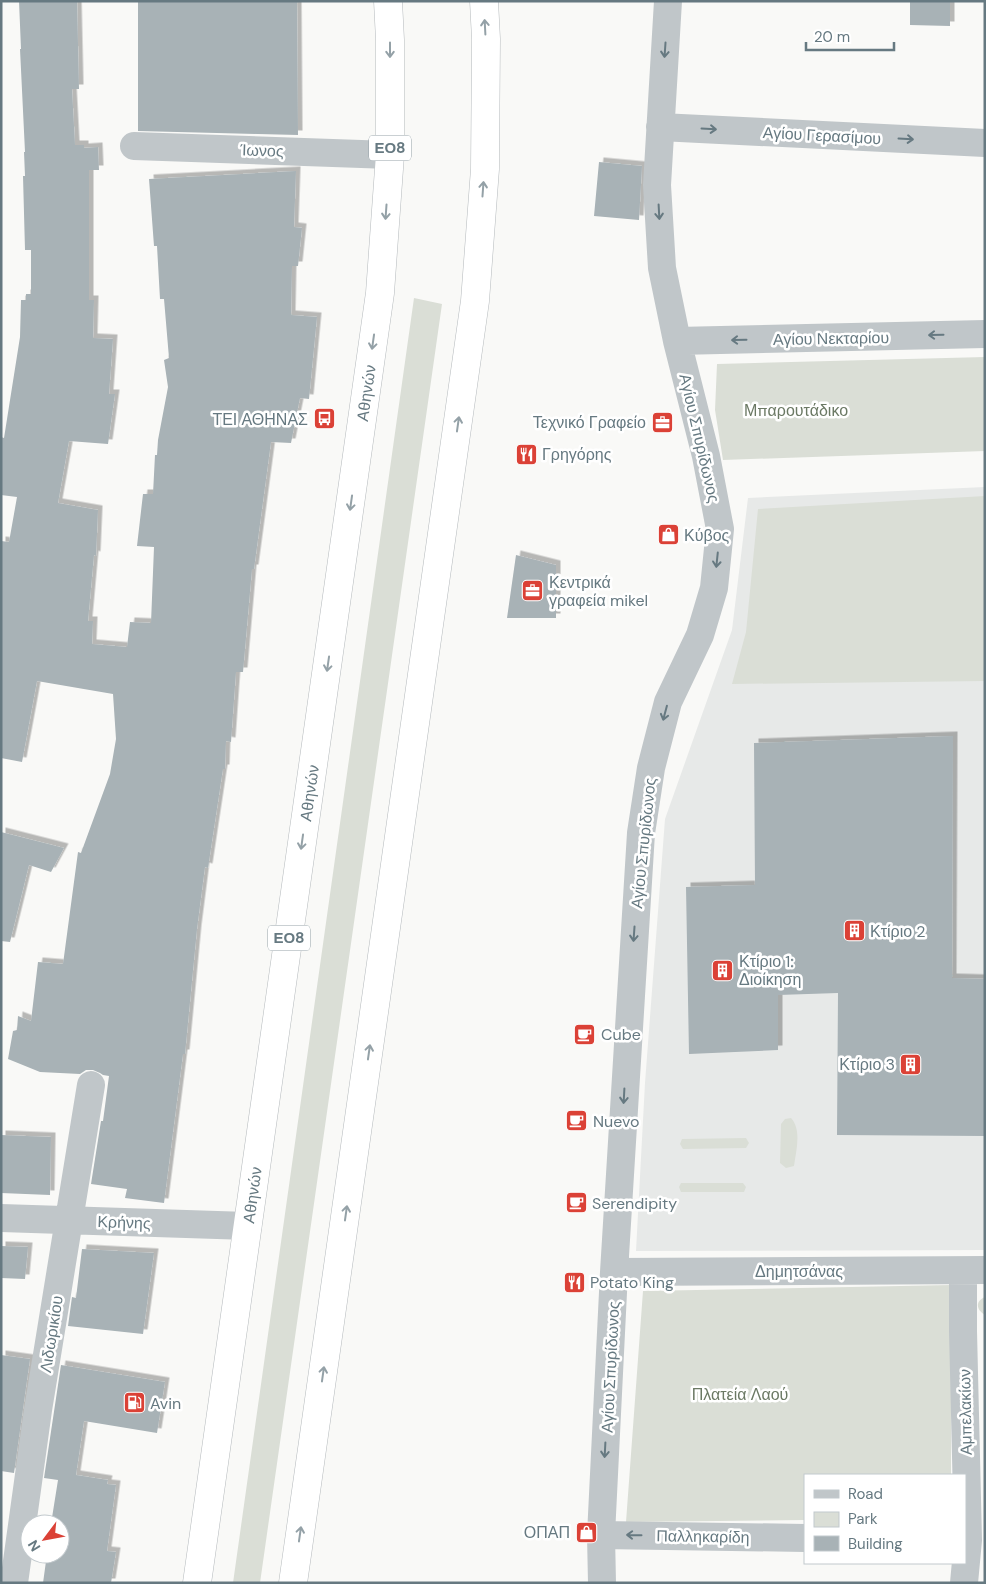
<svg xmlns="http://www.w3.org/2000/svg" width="986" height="1584" viewBox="0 0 986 1584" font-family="'DM Sans',sans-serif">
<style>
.built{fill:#e7e9e8}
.green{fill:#daded6}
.building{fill:#a8b2b6;filter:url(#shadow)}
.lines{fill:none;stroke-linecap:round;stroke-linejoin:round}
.highway-casing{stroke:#b4b9bc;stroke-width:29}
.minor{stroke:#c0c6c9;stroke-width:28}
.highway{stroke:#fff;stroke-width:28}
.oneway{stroke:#94a1a7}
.oneway2{stroke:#667981}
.labels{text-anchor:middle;stroke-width:5;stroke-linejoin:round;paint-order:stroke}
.shield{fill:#fff;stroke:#94a1a7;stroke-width:1}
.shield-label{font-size:15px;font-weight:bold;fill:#667981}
.street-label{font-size:16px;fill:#667981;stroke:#fff}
.park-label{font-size:16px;fill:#6b7964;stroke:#fff}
.poi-label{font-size:16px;fill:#667981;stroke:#fff;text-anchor:start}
</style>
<defs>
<filter id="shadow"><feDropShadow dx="4.5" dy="-4.5" stdDeviation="0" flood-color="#0004"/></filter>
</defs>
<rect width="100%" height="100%" fill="#f9f9f7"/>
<path class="built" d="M985 487V1250L636 1251 645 1083 665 819 732 630 748 498Z"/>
<path class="green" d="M414 298 442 304 260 1583H233Z
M985 357V451L723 460 715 410 717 364Z
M985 496V681L732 684 746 632 758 509Z
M791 1118C802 1130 796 1151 794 1166L786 1168 780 1163 781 1124 785 1119Z
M746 1138 749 1143 746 1148 683 1149 680 1144 682 1139Z
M681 1183H743L746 1187 744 1192H681L679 1187Z
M951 1285V1475H805V1520L626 1522 643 1291Z
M985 1297V1315C976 1310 975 1301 985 1297Z"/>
<path class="building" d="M19 1H77L79 89H72L75 145H84V148L98 147 99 170H89V300H94L93 338 113 339 109 394H115L108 444 69 441 58 503 98 510 96 556 94 555 88 621H93L92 644 127 647 130 622 151 623 154 547 137 546 143 494H153L155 455H157L158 440 168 387 164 360 169 358 164 299H160L157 246H154L149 179 296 171 294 227 302 228 298 266H292L291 315 317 317 309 399 300 398 291 443 271 442 254 569H252L243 672H236L231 742 226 741 225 769H223L208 868 205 867 197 929 185 1054H183L164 1203 125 1198 127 1189 91 1184 101 1121H103L109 1076 103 1075 100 1073 93 1070H86L80 1074 40 1072 8 1059 13 1031 17 1030 18 1016 31 1021 38 962 63 964 78 852 81 853 110 774 116 739 113 694 37 681 22 762 1 758V541L9 542 17 497 1 495V437L4 438 20 337 21 300H26V294H31V250H25L23 176H25L24 152H25L20 49H21Z
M138 1H297L298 135 138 131Z
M910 1H950V26L910 25Z
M599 162 642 166 639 220 594 216Z
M516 555 556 565V618H507Z
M953 736 952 978 985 979V1136L837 1135 838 993 778 995V1050L689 1054 686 887 755 885 754 743Z
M1 832 64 848 51 872 29 865 10 942 1 941Z
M1 1135 51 1137 50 1195 1 1193Z
M1 1246 28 1247 25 1279 1 1278Z
M82 1249 154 1253 143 1334 68 1326 72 1297 76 1298Z
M1 1355 30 1359 14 1473 1 1471Z
M61 1365 165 1382 157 1433 84 1421 76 1475 108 1480 107 1484 116 1485 107 1551 116 1552 111 1583H43L47 1554H60V1524H51L58 1480 44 1478Z"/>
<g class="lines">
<defs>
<g id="highway">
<path id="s1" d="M197 1583 380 293 390 155V40L388 1"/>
<path d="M293 1583 475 301 485 169 486 39 484 1"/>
</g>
</defs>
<use href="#highway" class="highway-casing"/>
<path class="minor" d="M660 127 985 143
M134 146 390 155
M677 341 985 334
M1 1218 248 1226
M963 1271V1331L968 1540 964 1583
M614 1272 985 1270
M601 1535 805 1538
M14 1583 38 1410 91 1085
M602 1583 601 1535 614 1272 641 833 651 768 668 702 700 635 714 588 720 529 706 456 677 341 662 268 657 185 668 1"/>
<use href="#highway" class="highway"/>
</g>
<defs><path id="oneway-shaft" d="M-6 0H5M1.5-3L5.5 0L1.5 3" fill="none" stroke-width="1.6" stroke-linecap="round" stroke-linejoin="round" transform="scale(1.25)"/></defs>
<g class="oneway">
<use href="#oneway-shaft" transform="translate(485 27) rotate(-93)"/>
<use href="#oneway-shaft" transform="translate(390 50) rotate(90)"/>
<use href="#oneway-shaft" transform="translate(483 189) rotate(-86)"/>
<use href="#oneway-shaft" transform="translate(386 212) rotate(94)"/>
<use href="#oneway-shaft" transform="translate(373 342) rotate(98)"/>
<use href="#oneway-shaft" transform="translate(458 424) rotate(-82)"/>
<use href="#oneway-shaft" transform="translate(351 503) rotate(98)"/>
<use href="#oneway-shaft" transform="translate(328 664) rotate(98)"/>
<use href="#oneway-shaft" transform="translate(302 842) rotate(98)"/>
<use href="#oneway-shaft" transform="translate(369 1052) rotate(-82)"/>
<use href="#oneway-shaft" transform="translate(346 1213) rotate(-82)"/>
<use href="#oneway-shaft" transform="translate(323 1374) rotate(-82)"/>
<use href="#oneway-shaft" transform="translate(300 1534) rotate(-82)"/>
</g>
<g class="oneway2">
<use href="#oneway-shaft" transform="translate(665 50) rotate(94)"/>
<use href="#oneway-shaft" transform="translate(709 129) rotate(3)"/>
<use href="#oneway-shaft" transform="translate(906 139) rotate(3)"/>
<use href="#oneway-shaft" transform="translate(659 212) rotate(87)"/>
<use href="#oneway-shaft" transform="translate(936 335) rotate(179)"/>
<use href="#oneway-shaft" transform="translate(739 340) rotate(179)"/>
<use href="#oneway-shaft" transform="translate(717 560) rotate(96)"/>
<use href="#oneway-shaft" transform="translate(665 713) rotate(105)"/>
<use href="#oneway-shaft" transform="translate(634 934) rotate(94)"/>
<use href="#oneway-shaft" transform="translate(624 1096) rotate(93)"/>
<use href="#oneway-shaft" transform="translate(605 1450) rotate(93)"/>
<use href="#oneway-shaft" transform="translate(634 1535) rotate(-179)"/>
</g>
<defs>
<symbol id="bus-square" viewBox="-11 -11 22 22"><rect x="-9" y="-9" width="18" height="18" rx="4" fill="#db4136" stroke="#fff"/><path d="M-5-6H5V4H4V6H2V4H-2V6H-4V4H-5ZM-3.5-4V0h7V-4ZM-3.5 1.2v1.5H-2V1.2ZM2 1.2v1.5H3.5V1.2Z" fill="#fff"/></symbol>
<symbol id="office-square" viewBox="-11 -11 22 22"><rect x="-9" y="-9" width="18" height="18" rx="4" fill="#db4136" stroke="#fff"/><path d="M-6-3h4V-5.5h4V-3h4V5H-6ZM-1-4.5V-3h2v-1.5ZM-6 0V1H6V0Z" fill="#fff"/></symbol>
<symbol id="restaurant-square" viewBox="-11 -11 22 22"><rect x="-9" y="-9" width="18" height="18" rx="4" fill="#db4136" stroke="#fff"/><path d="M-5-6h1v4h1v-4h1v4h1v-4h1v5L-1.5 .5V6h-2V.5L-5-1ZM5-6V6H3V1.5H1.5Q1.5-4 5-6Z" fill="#fff"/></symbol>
<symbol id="shop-square" viewBox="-11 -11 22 22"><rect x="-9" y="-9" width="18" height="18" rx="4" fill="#db4136" stroke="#fff"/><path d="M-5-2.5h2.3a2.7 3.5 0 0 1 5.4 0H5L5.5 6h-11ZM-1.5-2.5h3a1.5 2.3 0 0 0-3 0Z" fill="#fff"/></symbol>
<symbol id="building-square" viewBox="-11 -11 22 22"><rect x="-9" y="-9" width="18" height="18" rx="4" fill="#db4136" stroke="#fff"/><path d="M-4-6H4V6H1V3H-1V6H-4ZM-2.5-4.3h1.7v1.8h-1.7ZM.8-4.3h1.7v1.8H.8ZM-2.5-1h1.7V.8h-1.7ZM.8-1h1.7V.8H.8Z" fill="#fff"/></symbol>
<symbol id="cafe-square" viewBox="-11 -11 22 22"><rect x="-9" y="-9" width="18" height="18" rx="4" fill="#db4136" stroke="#fff"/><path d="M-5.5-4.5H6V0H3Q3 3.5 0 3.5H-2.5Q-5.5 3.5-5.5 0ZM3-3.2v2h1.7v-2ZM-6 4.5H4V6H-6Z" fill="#fff"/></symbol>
<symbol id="fuel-square" viewBox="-11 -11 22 22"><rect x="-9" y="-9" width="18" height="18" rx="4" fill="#db4136" stroke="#fff"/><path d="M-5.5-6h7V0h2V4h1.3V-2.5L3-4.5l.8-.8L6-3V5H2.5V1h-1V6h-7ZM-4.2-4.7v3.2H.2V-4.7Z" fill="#fff"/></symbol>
</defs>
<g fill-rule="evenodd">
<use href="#bus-square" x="312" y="406" width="25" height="25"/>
<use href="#office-square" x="650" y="410" width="25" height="25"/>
<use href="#restaurant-square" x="514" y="442" width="25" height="25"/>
<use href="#shop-square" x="656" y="522" width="25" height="25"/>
<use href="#office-square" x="520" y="578" width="25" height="25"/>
<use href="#building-square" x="842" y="918" width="25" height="25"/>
<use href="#building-square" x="710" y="958" width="25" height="25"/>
<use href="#cafe-square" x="572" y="1022" width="25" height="25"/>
<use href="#building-square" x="898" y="1052" width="25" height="25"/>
<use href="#cafe-square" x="564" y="1108" width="25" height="25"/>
<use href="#cafe-square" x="564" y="1190" width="25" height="25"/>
<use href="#restaurant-square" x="562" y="1270" width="25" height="25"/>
<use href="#fuel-square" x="122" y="1390" width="25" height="25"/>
<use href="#shop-square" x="574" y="1520" width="25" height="25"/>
</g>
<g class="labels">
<g class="shield">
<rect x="369" y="135.5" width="42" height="25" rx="4"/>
<rect x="268" y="925.5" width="42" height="25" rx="4"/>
</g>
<g class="shield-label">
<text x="390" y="153">ΕΟ8</text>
<text x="289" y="943">ΕΟ8</text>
</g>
<g class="street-label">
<text transform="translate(822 135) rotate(3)" y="6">Αγίου Γερασίμου</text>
<text transform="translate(262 150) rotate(2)" y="6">Ίωνος</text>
<text transform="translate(831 338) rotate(-1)" y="6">Αγίου Νεκταρίου</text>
<text dy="6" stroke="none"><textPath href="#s1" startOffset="1202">Αθηνών</textPath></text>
<text transform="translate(700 438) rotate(77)" y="6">Αγίου Σπυρίδωνος</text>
<text dy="6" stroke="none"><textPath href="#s1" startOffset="798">Αθηνών</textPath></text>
<text transform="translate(643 843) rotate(-84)" y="6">Αγίου Σπυρίδωνος</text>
<text dy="6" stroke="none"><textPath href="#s1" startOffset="392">Αθηνών</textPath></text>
<text transform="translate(124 1222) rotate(2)" y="6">Κρήνης</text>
<text x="799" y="1277">Δημητσάνας</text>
<text transform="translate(51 1334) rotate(-81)" y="6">Λιδωρικίου</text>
<text transform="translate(610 1367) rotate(-87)" y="6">Αγίου Σπυρίδωνος</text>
<text transform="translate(965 1412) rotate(-91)" y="6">Αμπελακίων</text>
<text transform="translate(703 1536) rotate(1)" y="6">Παλληκαρίδη</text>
</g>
<g class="park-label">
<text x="796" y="416">Μπαρουτάδικο</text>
<text x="740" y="1400">Πλατεία Λαού</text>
</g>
<g class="poi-label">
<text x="308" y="425" text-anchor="end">ΤΕΙ ΑΘΗΝΑΣ</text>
<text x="646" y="428" text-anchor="end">Τεχνικό Γραφείο</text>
<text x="542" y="460">Γρηγόρης</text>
<text x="684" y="541">Κύβος</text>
<text x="549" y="588">Κεντρικά<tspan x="549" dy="18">γραφεία mikel</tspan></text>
<text x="870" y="937">Κτίριο 2</text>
<text x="739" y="967">Κτίριο 1:<tspan x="739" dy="18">Διοίκηση</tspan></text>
<text x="601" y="1040">Cube</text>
<text x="895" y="1070" text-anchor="end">Κτίριο 3</text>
<text x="593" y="1127">Nuevo</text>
<text x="592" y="1209">Serendipity</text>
<text x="590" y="1288">Potato King</text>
<text x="150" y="1409">Avin</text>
<text x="570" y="1538" text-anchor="end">ΟΠΑΠ</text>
</g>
</g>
<rect width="986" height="1584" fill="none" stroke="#667981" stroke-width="5"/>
<rect x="804" y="1474" width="162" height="90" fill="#ffffff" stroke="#c2c9cd"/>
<rect x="814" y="1490" width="25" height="8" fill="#c0c6c9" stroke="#c2c9cd"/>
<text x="848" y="1499" font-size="15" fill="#667981">Road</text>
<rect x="814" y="1512" width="25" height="15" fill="#daded6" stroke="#c2c9cd"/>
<text x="848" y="1524" font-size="15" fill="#667981">Park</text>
<rect x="814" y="1536" width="25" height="15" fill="#a8b2b6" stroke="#c2c9cd"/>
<text x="848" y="1549" font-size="15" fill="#667981">Building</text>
<g transform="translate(45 1539) rotate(238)"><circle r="24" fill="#ffffff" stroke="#c2c9cd"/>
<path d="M0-4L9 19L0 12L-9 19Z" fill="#db4136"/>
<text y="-8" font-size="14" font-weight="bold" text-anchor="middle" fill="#667981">N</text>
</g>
<path d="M806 42v8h88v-8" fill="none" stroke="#667981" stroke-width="2.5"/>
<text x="814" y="42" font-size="15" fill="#667981" stroke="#ffffff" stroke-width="4" paint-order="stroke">20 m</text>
</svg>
